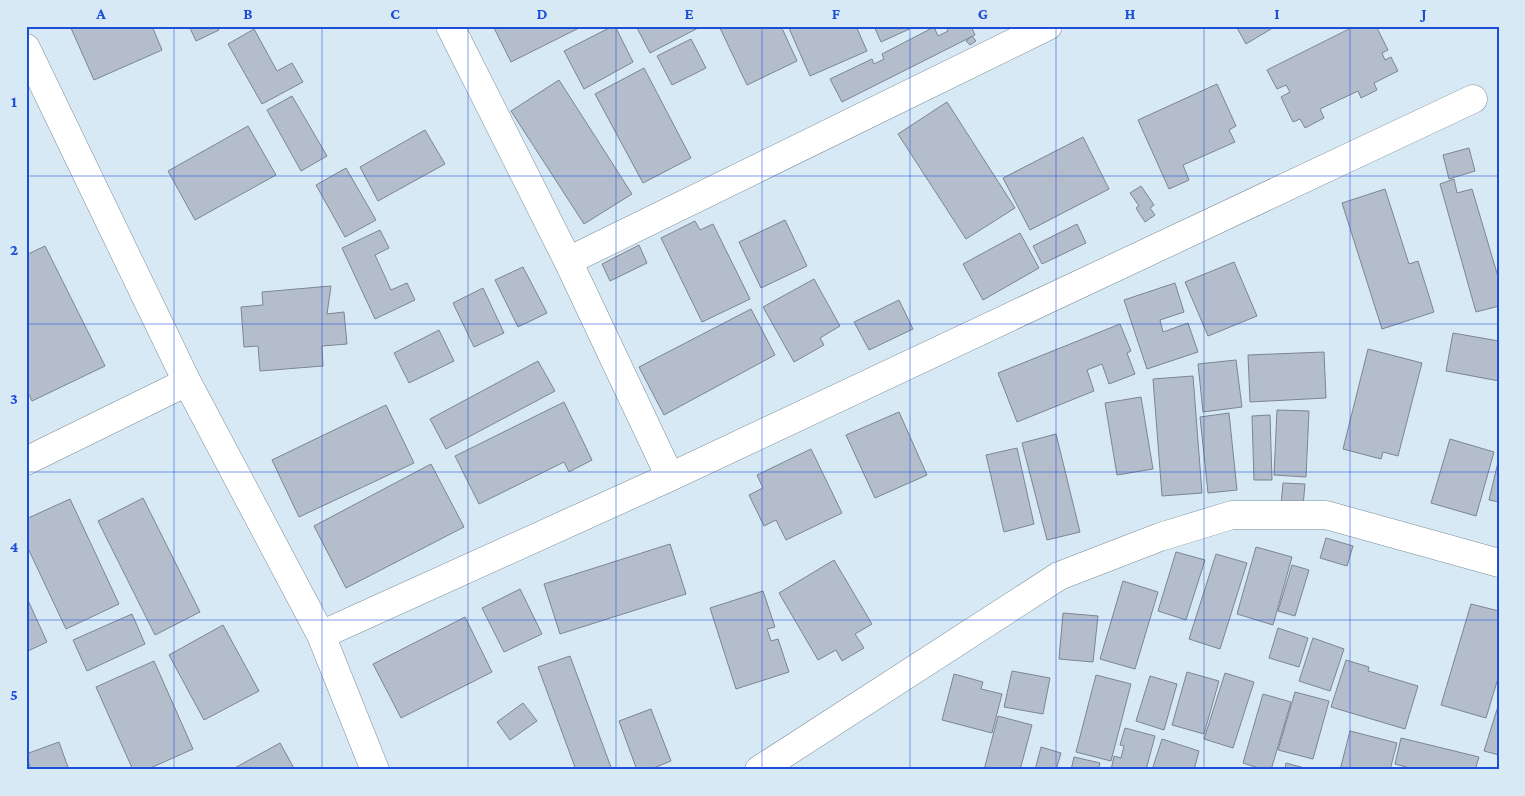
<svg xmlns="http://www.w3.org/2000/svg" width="1525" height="796" viewBox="0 0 1525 796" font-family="'Crimson Pro',serif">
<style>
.building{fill:#b3bdcc;stroke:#7c8593}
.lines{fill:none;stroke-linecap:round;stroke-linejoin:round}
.street-casing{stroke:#7c8d97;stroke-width:29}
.street{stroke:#fff;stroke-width:28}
.grid{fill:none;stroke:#1d4ed8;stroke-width:1;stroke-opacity:0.55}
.neatline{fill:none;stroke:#1d4ed8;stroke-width:2}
.grid-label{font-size:16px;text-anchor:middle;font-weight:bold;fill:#1d4ed8}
</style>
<rect width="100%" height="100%" fill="#d7e9f4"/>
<path class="building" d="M70 26H152L162 50 94 80Z
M189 26H217L219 30 196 41Z
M493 26H583L511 62Z
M613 26H615L633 62 584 89 564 51Z
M636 26H700V27L650 53Z
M719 26H781L797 61 747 85Z
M788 26H856L867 51 810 76Z
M874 26H916L881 42Z
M946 26H971L975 35 842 102 830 79 872 59 874 64 884 59 882 54 934 27 938 36 948 31Z
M1236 26H1276L1246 44Z
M1355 26H1376L1388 50 1382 53 1385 60 1391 57 1398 71 1374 83 1377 90 1361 98 1358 91 1320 109 1324 118 1305 128 1300 119 1293 122 1281 97 1290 92 1286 85 1277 89 1267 70Z
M254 29 277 71 292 63 303 82 262 104 228 44Z
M972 36 976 41 970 45 966 41Z
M691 39 706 68 672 85 657 56Z
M644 68 691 158 643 183 595 94Z
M559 80 632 194 584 224 511 111Z
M1217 84 1236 126 1229 130 1235 142 1183 165 1189 180 1169 189 1138 120Z
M292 96 327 156 301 171 267 110Z
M947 102 1015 208 966 239 898 134Z
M248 126 276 175 195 220 168 171Z
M425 130 445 164 378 201 360 167Z
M1083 137 1109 189 1030 230 1003 178Z
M1469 148 1475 171 1449 179 1443 155Z
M346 168 376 220 345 237 316 185Z
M1454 179 1457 193 1472 189 1499 280V306L1476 312 1440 184Z
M1141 186 1154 205 1150 208 1155 215 1145 222 1136 208 1139 206 1130 193Z
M1385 189 1409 264 1418 261 1434 312 1382 329 1342 203Z
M785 220 807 266 761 288 739 242Z
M695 221 700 230 713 224 750 299 702 322 661 238Z
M1077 224 1086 243 1042 264 1033 246Z
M380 230 389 248 375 255 391 290 407 283 415 300 375 319 342 248Z
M1020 233 1039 268 983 300 963 264Z
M639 245 647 263 610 281 602 264Z
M45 246 105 366 32 401 26 389V255Z
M1234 262 1257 316 1208 336 1185 282Z
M523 267 547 313 518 327 495 280Z
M814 279 840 326 820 338 824 345 794 362 763 307Z
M1175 283 1184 312 1160 320 1163 332 1188 323 1198 352 1147 369 1124 300Z
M331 286 327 314 344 312 347 344 322 346 323 366 260 371 258 346 244 347 241 307 263 305 262 292Z
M483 288 504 333 474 347 453 303Z
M899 300 913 329 869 350 854 322Z
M751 309 775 355 664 415 639 367Z
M1120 324 1131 351 1127 353 1135 374 1109 384 1102 364 1087 370 1094 391 1017 422 998 373Z
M439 330 454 361 409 383 394 353Z
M1453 333 1499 341V381L1446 371Z
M1368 349 1422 363 1398 456 1383 452 1381 459 1343 449Z
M1324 352 1326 398 1250 402 1248 355Z
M1236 360 1242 407 1203 412 1198 364Z
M538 361 555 391 446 449 430 419Z
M1193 376 1202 493 1162 496 1153 379Z
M1141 397 1153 469 1117 475 1105 403Z
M564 402 592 460 569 472 564 462 479 504 455 456Z
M386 405 414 463 299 517 272 460Z
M1277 410 1309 411 1306 477 1274 475Z
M899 412 927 475 875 498 846 435Z
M1229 413 1237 490 1208 493 1200 417Z
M1270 415 1272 480H1254L1252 416Z
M1056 434 1080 532 1047 540 1022 443Z
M1450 439 1494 452 1476 516 1431 503Z
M1017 448 1034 524 1004 532 986 455Z
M811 449 842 513 786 540 776 520 764 526 749 495 763 488 757 475Z
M1499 458V502L1489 500Z
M431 464 464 527 346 588 314 526Z
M1283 483 1305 484 1303 506 1281 505Z
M143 498 200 612 155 635 98 521Z
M70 499 119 604 66 629 26 544V519Z
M1326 538 1353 546 1347 566 1320 558Z
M670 544 686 594 560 634 544 584Z
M1256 547 1292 557 1273 625 1237 614Z
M1176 552 1205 560 1186 620 1158 611Z
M1216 554 1247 563 1220 649 1189 639Z
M834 560 872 624 855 634 864 648 842 661 836 650 818 660 779 593Z
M1292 565 1309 570 1295 616 1278 611Z
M1123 581 1158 592 1135 669 1100 659Z
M520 589 542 634 504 652 482 608Z
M763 591 775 627 767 629 771 641 778 639 789 672 736 689 710 608Z
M26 596 47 642 26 652Z
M1471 604 1499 611V675L1486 718 1441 705Z
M1063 613 1098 616 1093 662 1059 659Z
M132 614 145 644 87 671 73 640Z
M465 617 492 672 401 718 373 664Z
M223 625 259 691 204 720 169 655Z
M1278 628 1308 638 1299 667 1269 658Z
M1313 638 1344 649 1330 691 1299 681Z
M570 656 612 770H576L538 667Z
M1346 660 1369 667 1368 671 1418 686 1405 729 1331 707Z
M154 661 193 749 146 770H133L96 687Z
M1012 671 1050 678 1043 714 1004 707Z
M1187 672 1219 681 1204 734 1172 725Z
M1225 673 1254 682 1233 748 1204 739Z
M954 674 983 682 981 689 1002 694 992 733 942 720Z
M1096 675 1131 684 1111 761 1076 752Z
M1150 676 1177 684 1164 730 1136 721Z
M1295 692 1329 701 1313 759 1278 750Z
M1263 694 1291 702 1271 770H1265L1243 763Z
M523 703 537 721 510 740 497 722Z
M1499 703V755L1484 751Z
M651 709 671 761 649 770H637L619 721Z
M998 716 1032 725 1020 770H984Z
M1125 728 1155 736 1146 770H1111L1114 756 1121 758 1124 746 1120 745Z
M1350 731 1397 743 1390 770H1340Z
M1401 738 1479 757 1475 770H1417L1395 764Z
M1162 739 1199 751 1194 770H1152Z
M59 742 69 770H31L26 754Z
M280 743 295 770H231Z
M1041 747 1061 753 1056 770H1035Z
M1074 757 1100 763 1098 770H1071Z
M1286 763 1312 770H1285Z"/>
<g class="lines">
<defs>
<path id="street" d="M450 26 568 261 670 477
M26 48 187 382 321 635 375 770
M568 261 1048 26
M26 461 187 382
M321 635 670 477 1473 99
M759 770 1059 576 1160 537 1232 515H1326L1499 563"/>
</defs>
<use href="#street" class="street-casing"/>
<use href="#street" class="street"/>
</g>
<path class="grid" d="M174 26V770M322 26V770M468 26V770M616 26V770M762 26V770M910 26V770M1056 26V770M1204 26V770M1350 26V770M26 176H1499M26 324H1499M26 472H1499M26 620H1499"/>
<rect width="1525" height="796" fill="none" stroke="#d7e9f4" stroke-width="55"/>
<rect x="28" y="28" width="1470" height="740" class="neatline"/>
<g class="grid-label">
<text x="101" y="19">A</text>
<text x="248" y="19">B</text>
<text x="395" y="19">C</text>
<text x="542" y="19">D</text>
<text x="689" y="19">E</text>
<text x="836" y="19">F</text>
<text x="983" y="19">G</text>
<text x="1130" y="19">H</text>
<text x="1277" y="19">I</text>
<text x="1424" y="19">J</text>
<text x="14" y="107">1</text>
<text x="14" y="255">2</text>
<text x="14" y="404">3</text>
<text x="14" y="552">4</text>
<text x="14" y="700">5</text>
</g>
</svg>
